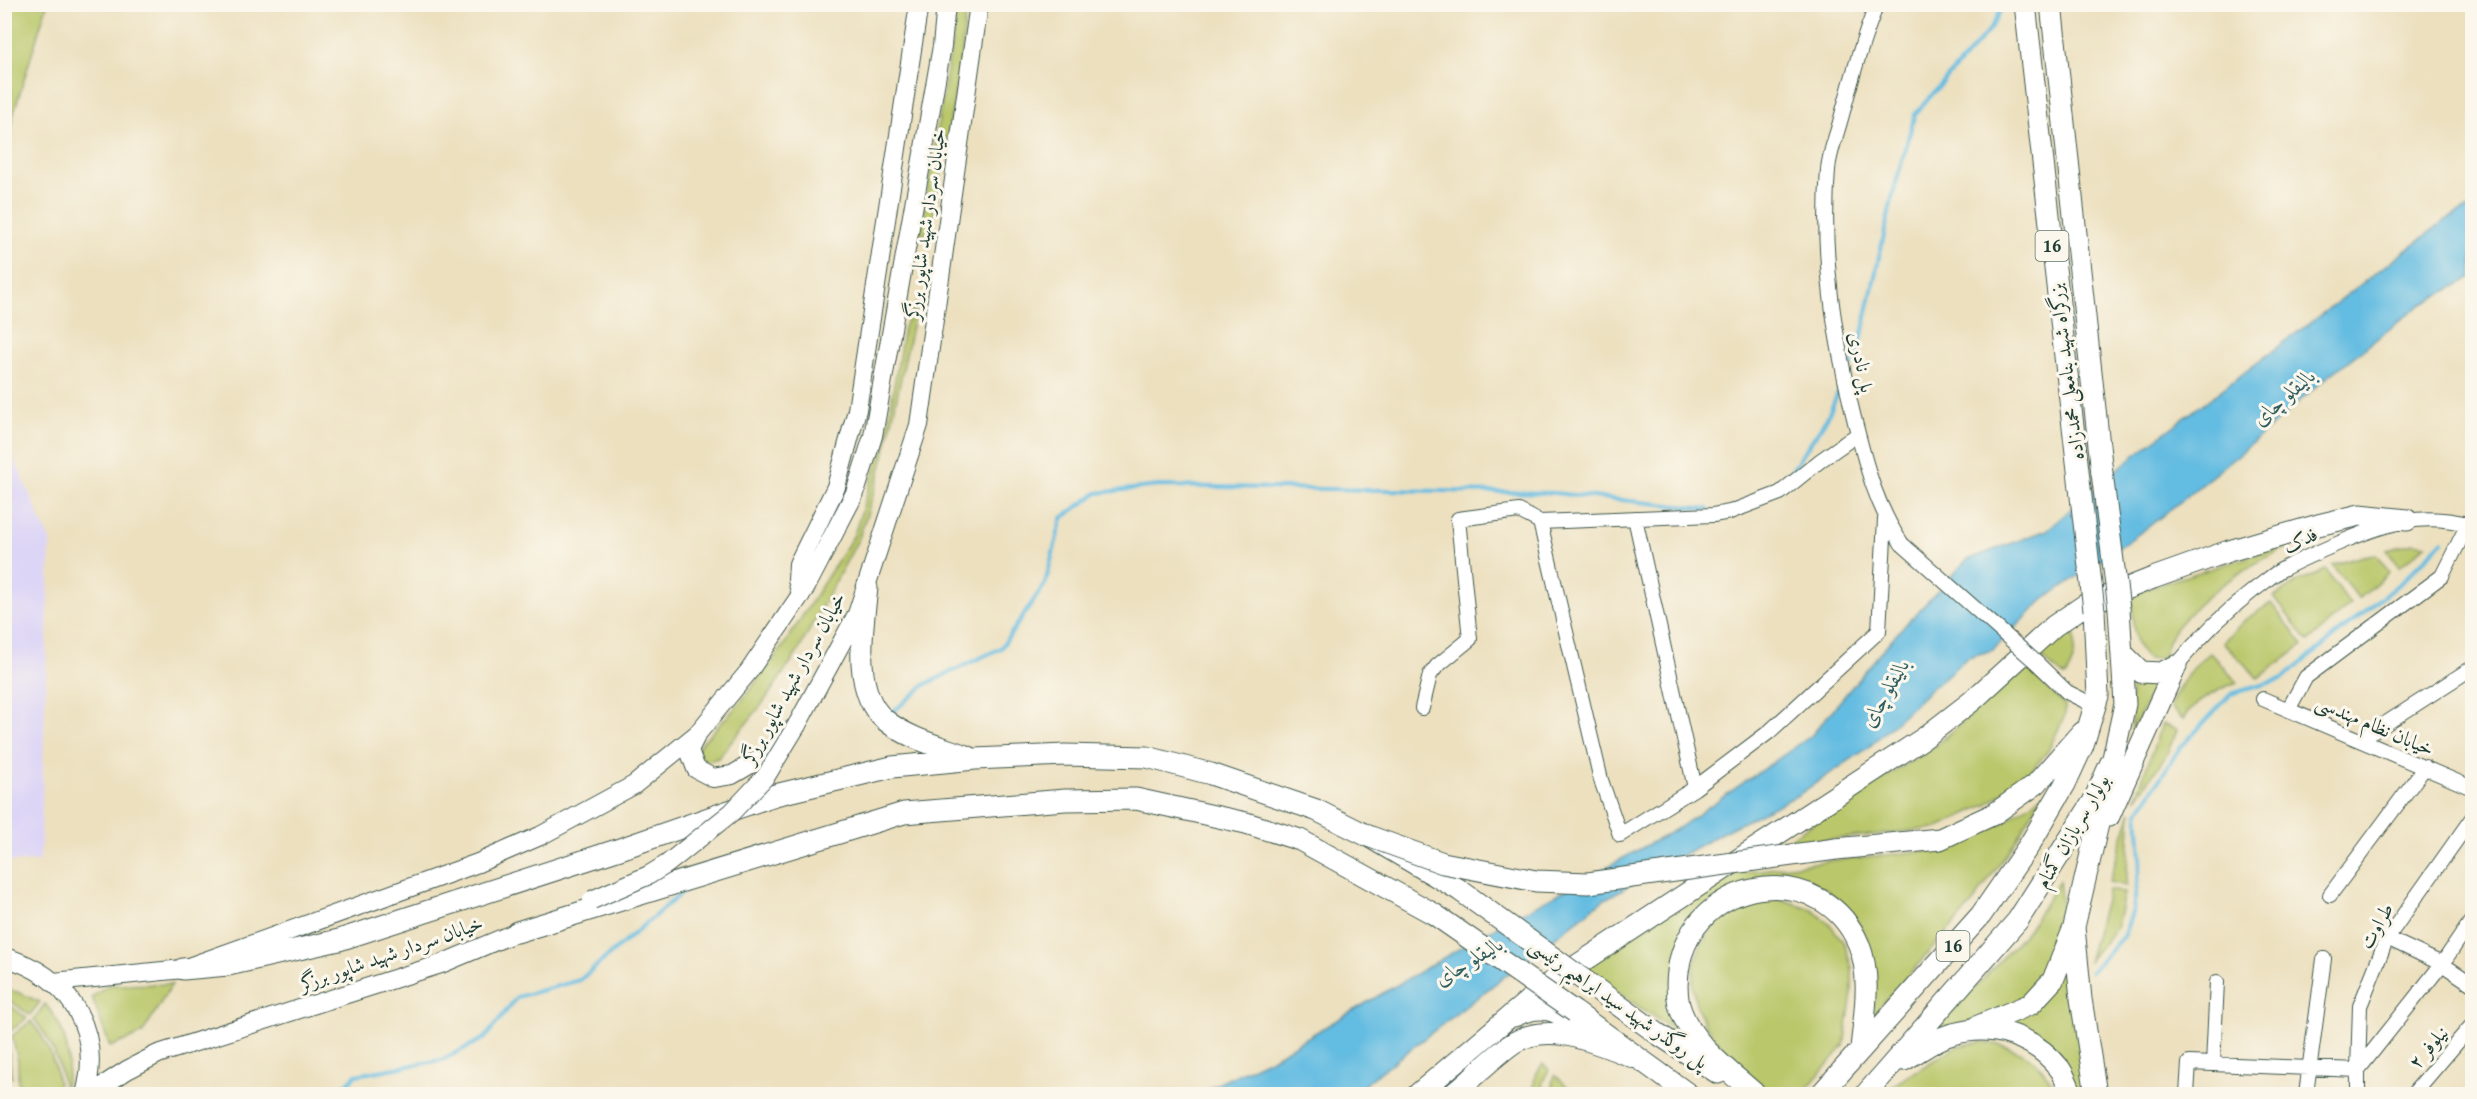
<svg xmlns="http://www.w3.org/2000/svg" width="2477" height="1099" viewBox="0 0 2477 1099" font-family="'Gentium Book Plus',Amiri,serif">
<style>
.built{fill:#ddd5f6}
.green{fill:#bac76a;stroke:#6c824f;stroke-width:1.5}
.water{fill:#64bce1;stroke:#427c8a;stroke-width:1.5}
.lines{fill:none;stroke-linecap:round;stroke-linejoin:round}
.stream{stroke:#64bce1;stroke-width:4}
.minor-casing{stroke:#3e5549;stroke-width:16}
.major-casing{stroke:#3e5549;stroke-width:20}
.highway-casing{stroke:#3e5549;stroke-width:23}
.minor{stroke:#fff;stroke-width:14}
.major{stroke:#fff;stroke-width:18}
.highway{stroke:#fff;stroke-width:21}
.minor-bridge-casing{stroke:#3e5549;stroke-width:16;stroke-linecap:butt}
.major-bridge-casing{stroke:#3e5549;stroke-width:20;stroke-linecap:butt}
.highway-bridge-casing{stroke:#3e5549;stroke-width:23;stroke-linecap:butt}
.minor-bridge{stroke:#fff;stroke-width:14}
.major-bridge{stroke:#fff;stroke-width:18}
.highway-bridge{stroke:#fff;stroke-width:21}
.labels{text-anchor:middle;stroke-width:6;stroke-linejoin:round;paint-order:stroke}
.shield{fill:#fbf7ec;stroke:#61756b;stroke-width:1.5}
.shield-label{font-size:18px;font-weight:bold;fill:#1f3d34}
.street-label{font-size:20px;fill:#1f3d34;stroke:#fbf7ec}
.water-label{font-size:21px;font-style:italic;fill:#305d5f;stroke:#fbf7ec}
</style>
<rect width="100%" height="100%" fill="#fbf7ec"/>
<filter id="ink" filterUnits="userSpaceOnUse"><feTurbulence type="fractalNoise" baseFrequency=".0167" numOctaves="2"/><feDisplacementMap in="SourceGraphic" scale="12" xChannelSelector="R" yChannelSelector="G"/><feConvolveMatrix kernelMatrix="1 2 1 2 8 2 1 2 1" color-interpolation-filters="sRGB"/></filter>
<filter id="wash" filterUnits="userSpaceOnUse"><feTurbulence type="fractalNoise" baseFrequency=".008" numOctaves="4" result="noise"/><feDisplacementMap in="SourceGraphic" scale="24" xChannelSelector="R" yChannelSelector="G"/><feGaussianBlur stdDeviation="1.35" result="paint"/><feColorMatrix in="noise" values="0 0 0 0 0 0 0 0 0 0 0 0 0 0 0 0 0 1.4 0 .05"/><feComposite in="paint" operator="in"/></filter>
<g filter="url(#wash)">
<rect width="100%" height="100%" fill="#ece0bf"/>
<path class="built" d="M4 449 12 453 50 541 40 861 5 862Z"/>
<path class="green" d="M5 4 47 5 14 112 5 163Z
M958 5H966L962 53 932 226 919 240Z
M917 302 889 435 878 480 859 538 797 653 763 703 718 758 709 761 702 760 697 748 740 703 786 642 854 535 886 434 904 327Z
M2311 538C2270 553 2236 572 2202 601 2192 611 2177 623 2171 636 2167 642 2165 651 2163 658L2147 659C2131 644 2133 615 2131 593Z
M2414 543 2426 545 2399 567 2387 550Z
M2376 554 2389 572 2359 599 2332 565 2363 556Z
M2326 570 2350 604 2308 642 2274 597 2299 581Z
M2271 603 2303 645 2258 678 2223 642 2246 619Z
M2074 621C2076 641 2077 660 2065 677L2037 654Z
M2210 653 2237 682C2218 690 2194 701 2183 719L2170 707C2180 684 2190 668 2210 653Z
M2025 666 2065 705V715L2048 751 2028 774 1987 804 1936 828 1779 845 1937 745Z
M2130 673 2158 678 2132 730Z
M2162 724 2177 730 2166 756 2135 800Z
M2043 795 2016 840 1971 905 1871 1017 1876 976 1867 938 1854 914 1826 889 1788 877 1770 878 1680 938 1688 1040 1582 968 1722 875 1836 860 1944 849 2001 824Z
M2131 811 2126 886 2109 882Z
M2059 881 2085 1077 2086 1094H2080L2044 1041 1929 1037 2029 929Z
M2108 890 2124 893 2117 927 2088 962Z
M1783 900 1809 908 1829 923 1844 943 1852 968V993L1844 1046 1802 1094H1771C1745 1069 1708 1041 1697 1006 1682 962 1709 912 1755 901 1763 899 1774 900 1783 900Z
M172 984 142 1034 110 1047 92 997 108 985Z
M5 989 17 992 40 1002 30 1015 5 997Z
M5 1002 27 1018 5 1035Z
M45 1004C67 1029 73 1059 64 1091 60 1062 52 1041 34 1019Z
M31 1021C49 1043 58 1066 59 1094L38 1092 18 1083V1061L12 1036Z
M5 1040 9 1051 12 1078 5 1073Z
M1982 1042C2021 1047 2040 1058 2058 1094H1885L1895 1084 1957 1046Z
M1543 1064 1549 1070 1542 1083 1545 1094H1535C1533 1081 1534 1075 1543 1064Z
M1555 1075 1575 1094H1556L1552 1084Z"/>
<path class="water" d="M2472 206V277L2419 306 2320 383 2243 451 2147 528 2042 601 1993 650 1968 657 1924 695 1868 748 1798 795 1725 831 1605 899 1352 1094H1200L1211 1087 1272 1058 1498 926 1675 830 1811 736 1891 640 1967 560 2047 530 2126 462 2446 220Z"/>
<g class="lines">
<path class="stream" d="M1848 371 1859 348 1894 190 1915 114 1991 28 2004 4
M1782 485 1827 418 1841 386
M894 711 926 684 1001 648 1045 584 1062 518 1097 493 1159 486 1554 493 1708 509
M2091 972 2124 935 2133 910 2141 859 2138 813 2179 749 2231 694 2282 679 2406 578 2443 541
M337 1094 356 1075 442 1060 485 1038 517 997 580 980 685 890"/>
</g>
</g>
<g filter="url(#ink)">
<g class="lines">
<defs>
<path id="minor" d="M1877 4C1861 43 1851 82 1840 122 1836 137 1829 154 1828 170 1821 254 1834 337 1854 418 1866 465 1875 504 1902 544
M1858 434 1821 460 1780 493 1730 512 1713 515 1540 522 1601 780 1620 835 1695 788 1769 732 1879 631 1885 519
M1635 518 1695 788
M2037 663 2067 692 2095 706
M2176 666C2201 635 2224 613 2255 589 2264 583 2272 575 2281 570 2301 559 2323 550 2344 541 2389 522 2423 512 2472 525
M2263 699 2472 788
M1422 708 1430 675 1437 666 1470 639 1458 519 1519 511 1540 522
M2288 710 2306 677 2442 576 2468 524
M2360 740 2472 668
M2330 895 2425 767
M2387 938 2442 964 2472 984
M2213 1064 2217 982
M2187 1094 2189 1063 2358 1070 2360 1006 2387 938 2472 818
M2306 1094 2324 959
M2358 1094V1070L2442 964 2472 920
M2413 1094 2472 1025"/>
<path id="major" d="M801 595 797 580 798 564 836 487 857 410 919 4
M697 734 689 750 696 769 713 778 732 775 761 758 797 725 857 614 919 425 979 4
M4 957C68 975 103 1029 85 1094
M54 982 183 969 478 863 540 836 634 785 697 734 749 671 806 587 855 493 873 436 942 46 946 4
M90 1094 127 1070 158 1054 441 964 529 927"/>
<path id="highway" d="M2025 4 2080 488
M2051 4 2102 473
M867 588C863 626 851 692 885 720 908 739 942 747 969 757
M2123 654 2141 672 2161 673 2176 666
M2109 816 2176 666
M1836 849 1940 839 1994 814 2036 784 2081 733
M517 932 904 813 1065 800 1136 799 1246 823 1300 840 1434 914
M183 969 228 965 339 940 620 849 775 795 892 767 975 759 1065 755 1147 757 1211 774 1316 810 1368 836 1458 889
M1595 988 1658 1034 1718 1073
M1575 1012 1688 1094
M1514 1016C1545 1002 1557 1010 1583 1031
M1976 1027 2031 1004 2053 980 2073 930
M1904 1060C1919 1052 1936 1038 1953 1034 1994 1023 2034 1036 2060 1069 2065 1076 2068 1086 2072 1094
M1418 1094 1547 985 1924 738 1972 701 2054 626 2085 605 2153 578 2229 551 2318 525 2360 515 2407 520
M1453 1094C1471 1079 1489 1061 1509 1046 1547 1018 1598 1044 1636 1058
M1755 1094C1727 1069 1690 1043 1679 1005 1676 991 1677 974 1680 960 1703 872 1825 861 1859 945 1872 977 1864 1016 1861 1049
M1821 1094 1981 915 2030 844 2065 784 2083 745 2098 696 2094 610
M1866 1094 2018 920 2093 802 2113 758 2125 704 2119 609
M2096 1094 2081 999 2074 927 2105 794"/>
</defs>
<use href="#minor" class="minor-casing"/>
<use href="#major" class="major-casing"/>
<use href="#highway" class="highway-casing"/>
<use href="#minor" class="minor"/>
<use href="#major" class="major"/>
<use href="#highway" class="highway"/>
<defs>
<path id="minor-bridge" d="M1902 544 2037 663"/>
<path id="major-bridge" d="M592 900 649 875 667 864 732 812 766 776 797 725"/>
<path id="highway-bridge" d="M2102 473 2119 609
M2080 488 2094 610
M1368 836 1443 863 1536 881 1588 883 1836 849
M1458 889 1595 988
M1434 914 1575 1012"/>
</defs>
<use href="#minor-bridge" class="minor-bridge-casing"/>
<use href="#major-bridge" class="major-bridge-casing"/>
<use href="#highway-bridge" class="highway-bridge-casing"/>
<use href="#minor-bridge" class="minor-bridge"/>
<use href="#major-bridge" class="major-bridge"/>
<use href="#highway-bridge" class="highway-bridge"/>
</g>
</g>
<g class="labels">
<g class="shield">
<rect x="2035.5" y="231" width="33" height="30" rx="4.5"/>
<rect x="1936.5" y="931" width="33" height="30" rx="4.5"/>
</g>
<g class="shield-label">
<text x="2052" y="252">16</text>
<text x="1953" y="952">16</text>
</g>
<g class="street-label">
<text transform="translate(925 224) rotate(-82)" y="7">خیابان سردار شهید شاپور برزگر</text>
<text transform="translate(1862 362) rotate(78)" y="7">پل نادری</text>
<text transform="translate(2066 372) rotate(-97)" y="7">بزرگراه شهید بنامعلی محمدزاده</text>
<text transform="translate(2300 540) rotate(-25)" y="7">فدک</text>
<text transform="translate(793 678) rotate(-61)" y="7">خیابان سردار شهید شاپور برزگر</text>
<text transform="translate(2375 725) rotate(23)" y="7">خیابان نظام مهندسی</text>
<text transform="translate(2072 831) rotate(-60)" y="7">بولوار سربازان گمنام</text>
<text transform="translate(2376 926) rotate(-61)" y="7">طراوت</text>
<text transform="translate(391 953) rotate(-19)" y="7">خیابان سردار شهید شاپور برزگر</text>
<text transform="translate(1619 1003) rotate(35)" y="7">پل روگذر شهید سید ابراهیم رئیسی</text>
<text transform="translate(2428 1047) rotate(-49)" y="7">نیلوفر ۲</text>
</g>
<g class="water-label">
<text transform="translate(2284 397) rotate(-41)" y="7">بالیقلو چای</text>
<text transform="translate(1885 693) rotate(-60)" y="7">بالیقلو چای</text>
<text transform="translate(1469 961) rotate(-31)" y="7">بالیقلو چای</text>
</g>
</g>
<rect width="2477" height="1099" fill="none" stroke="#fbf7ec" stroke-width="24"/>
</svg>
